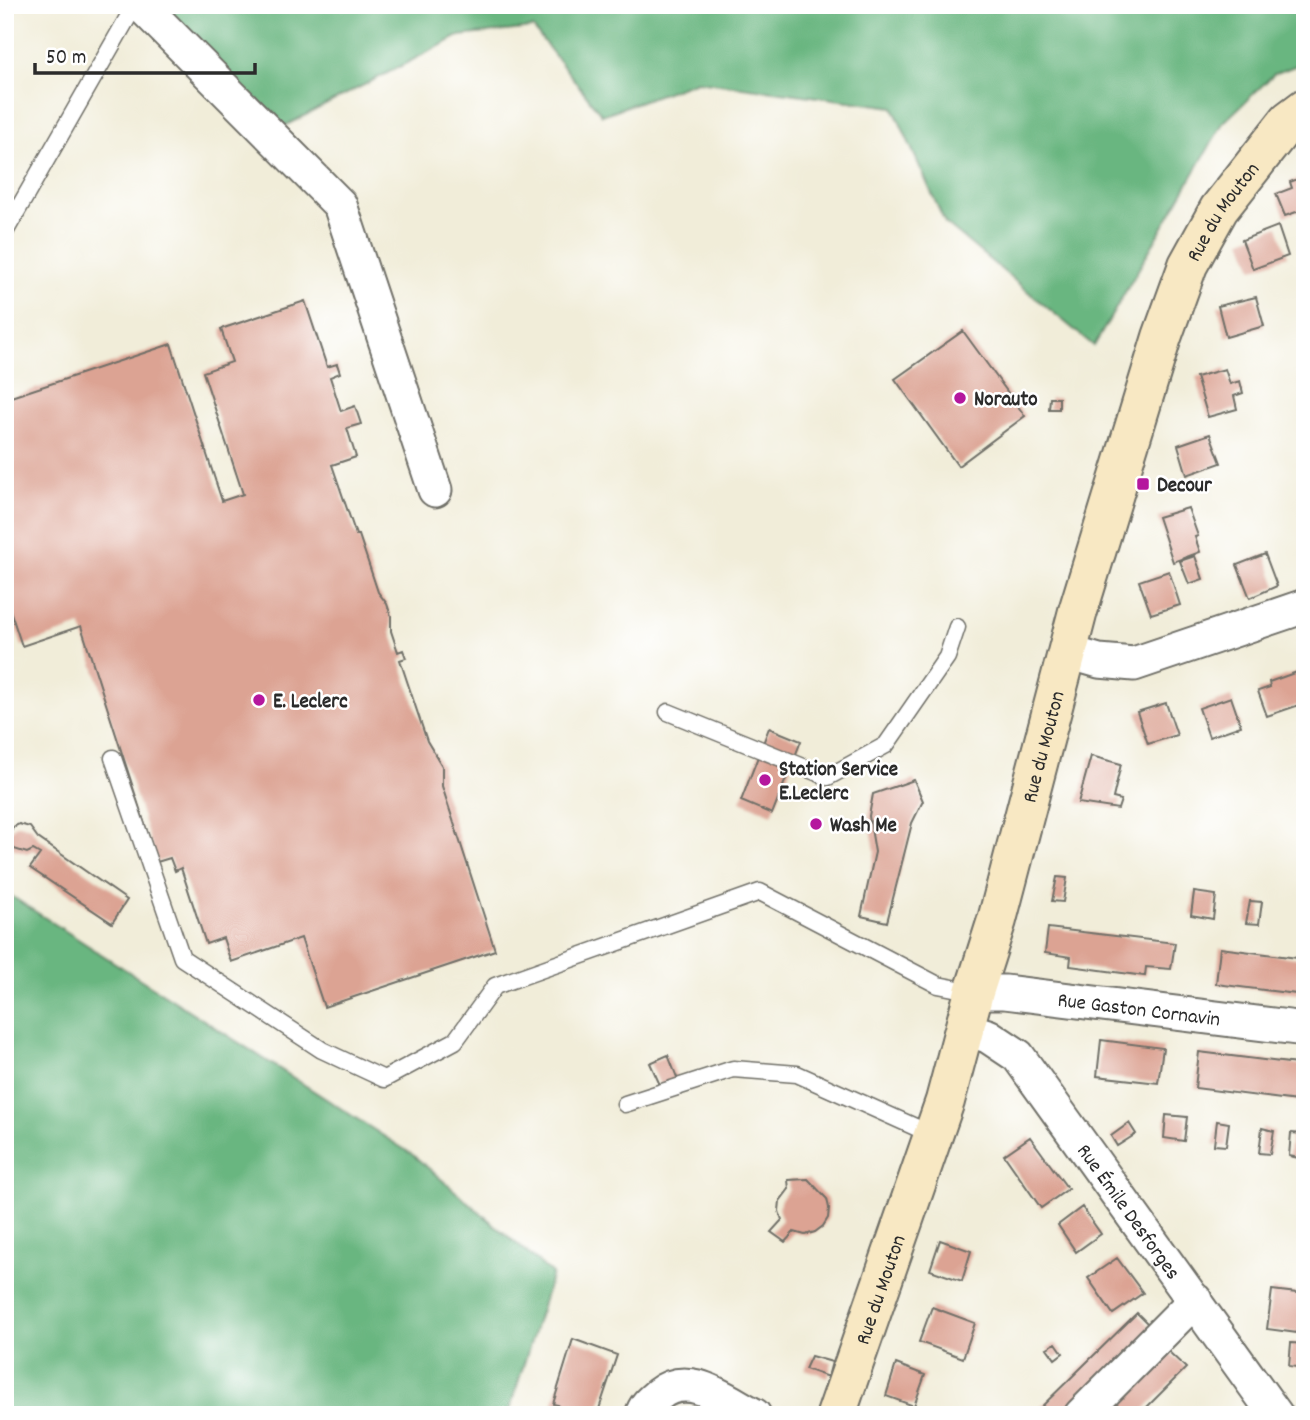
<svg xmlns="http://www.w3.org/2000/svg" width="1310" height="1420" viewBox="0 0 1310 1420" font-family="Dekko,sans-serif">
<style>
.forest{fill:#69b680;stroke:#4a7056;stroke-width:2}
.building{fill:#dca393}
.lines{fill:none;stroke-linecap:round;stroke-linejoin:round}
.lane-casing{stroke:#706f68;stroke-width:19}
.street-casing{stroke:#706f68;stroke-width:37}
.secondary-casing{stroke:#706f68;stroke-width:42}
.lane{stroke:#fff;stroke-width:16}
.street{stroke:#fff;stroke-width:33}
.secondary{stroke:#f8e8c3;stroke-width:38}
.poi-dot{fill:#b5179e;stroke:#fff;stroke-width:2.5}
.labels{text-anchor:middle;stroke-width:5;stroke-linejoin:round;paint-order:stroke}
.street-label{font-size:21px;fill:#2b2b2b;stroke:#fff}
.poi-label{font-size:21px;font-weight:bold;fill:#2b2b2b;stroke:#fff;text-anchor:start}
</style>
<rect width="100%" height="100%" fill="#fff"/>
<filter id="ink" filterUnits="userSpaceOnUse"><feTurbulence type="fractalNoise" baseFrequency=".0143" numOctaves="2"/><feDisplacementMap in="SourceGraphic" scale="14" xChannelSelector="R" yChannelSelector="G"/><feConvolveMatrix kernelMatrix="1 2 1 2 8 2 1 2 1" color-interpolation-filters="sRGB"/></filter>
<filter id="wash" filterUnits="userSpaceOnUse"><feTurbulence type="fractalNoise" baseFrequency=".00686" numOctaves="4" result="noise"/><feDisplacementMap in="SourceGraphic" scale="28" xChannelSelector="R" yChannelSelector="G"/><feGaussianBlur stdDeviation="1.57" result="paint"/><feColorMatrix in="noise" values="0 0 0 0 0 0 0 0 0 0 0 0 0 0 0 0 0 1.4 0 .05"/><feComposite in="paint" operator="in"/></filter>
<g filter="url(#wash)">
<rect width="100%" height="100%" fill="#f1edd9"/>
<path class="forest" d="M141 5H1305V62L1274 74 1223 123 1094 346 945 223 893 107 697 81 602 115 533 28 459 36 269 134Z
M5 892 413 1155 552 1274 508 1415H7L5 1412Z"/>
<g id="blocks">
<path class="building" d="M1305 176V209L1285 216 1276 194 1292 188 1290 182Z
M1278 226 1288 256 1253 269 1242 240Z
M1256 297 1264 326 1226 337 1218 306Z
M305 301 327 367 337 364 340 373 330 377 341 411 355 406 361 424 347 428 356 457 332 465 356 535H359L378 592 387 604 391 616V631L398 652 403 650 406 658 400 660 427 741 442 766V786L495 950 324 1007 301 938 231 962 223 938 206 944 181 868 175 871 170 858 157 862 81 626 22 646 5 595V399L171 344 222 501 243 494 203 372 232 362 221 329Z
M963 331 1025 416 958 466 895 379Z
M1225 369 1230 384 1240 381 1243 393 1234 396 1237 409 1208 417 1196 377Z
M1050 398H1059V409H1049Z
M1210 434 1221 463 1187 475 1178 445Z
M1188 508 1198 536 1195 537 1200 552 1173 562 1158 517Z
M1265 554 1277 586 1250 598 1237 565Z
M1195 556 1203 579 1189 584 1180 561Z
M1169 571 1180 605 1151 614 1139 581Z
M1297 672 1305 690V703L1267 716 1258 691 1270 687 1269 682Z
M1231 697 1241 726 1209 737 1199 708Z
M1166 703 1177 735 1148 744 1137 712Z
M769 728 801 741 772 814 741 801Z
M1091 756 1121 764 1113 798 1121 800 1118 809 1078 803Z
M914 780 923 801 912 823 887 922 861 916 875 852 869 816 873 794Z
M19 824 30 827 38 838 127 900 112 923 30 868 40 854 33 850 27 853 14 849 8 837 13 827Z
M1057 877 1067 878 1063 902 1052 901Z
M1194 892 1216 895 1213 919 1191 915Z
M1250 901 1262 902 1259 924 1246 923Z
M1048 928 1175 943 1171 969 1146 967 1145 976 1070 966 1071 957 1045 953Z
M1220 948 1305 959V995L1216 984Z
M1101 1040 1163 1048 1158 1083 1097 1076Z
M1199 1052 1305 1065V1102L1195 1088Z
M668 1055 678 1080 660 1085 650 1063Z
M1166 1115 1187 1117 1184 1141 1164 1138Z
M1217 1121 1229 1123 1226 1146 1214 1145Z
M1129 1123 1136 1134 1117 1146 1111 1136Z
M1262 1128 1274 1131 1270 1154 1259 1153Z
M1291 1133 1303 1134 1299 1158 1289 1156Z
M1030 1137 1068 1189 1041 1208 1004 1155Z
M808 1179 827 1199 829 1208 828 1218 823 1226 815 1232 805 1235 794 1232 785 1242 771 1232 782 1220 779 1211 780 1201 789 1189 788 1180Z
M1082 1207 1101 1234 1076 1252 1058 1225Z
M940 1240 971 1251 962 1281 930 1270Z
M1117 1258 1143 1293 1113 1314 1088 1278Z
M1272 1290 1305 1294V1334L1267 1329Z
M932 1307 975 1323 963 1358 919 1342Z
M1137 1313 1154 1330 1068 1415H1033Z
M573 1339 617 1355 597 1415H555L558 1405 553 1404Z
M1056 1343 1063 1353 1055 1359 1047 1348Z
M1291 1343 1305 1344V1368L1289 1366Z
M1168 1351 1186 1368 1139 1415H1103Z
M811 1356 832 1362 828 1377 805 1369Z
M896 1364 925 1375 914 1406 886 1396Z"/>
</g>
</g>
<g filter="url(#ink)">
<use href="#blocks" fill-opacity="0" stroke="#706f68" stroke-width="2"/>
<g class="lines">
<defs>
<path id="lane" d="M5 232 135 5
M668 712 828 777 886 745 947 657 957 627
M113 758 182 958 322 1050 384 1079 455 1041 495 986 760 892 938 985 974 992
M625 1104 733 1069 797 1074 933 1135"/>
<g id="street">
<path d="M141 5 340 205 435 490"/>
<path d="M1068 652 1099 661 1134 664 1305 606"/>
<path id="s1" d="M974 992H1005L1305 1029"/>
<path id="s2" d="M964 1029 988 1036 1018 1056 1276 1415"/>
<path d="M642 1415C645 1405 651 1401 659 1394 689 1370 725 1400 754 1415"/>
<path d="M1081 1415 1195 1300"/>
</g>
<g id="secondary">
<path id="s3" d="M836 1415 945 1101 974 992 997 920 1078 611 1162 337 1188 265 1219 209 1289 120 1305 108"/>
</g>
</defs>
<use href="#lane" class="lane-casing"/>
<use href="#street" class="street-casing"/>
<use href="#secondary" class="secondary-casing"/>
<use href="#lane" class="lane"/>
<use href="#street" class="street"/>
<use href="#secondary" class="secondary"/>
</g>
</g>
<g class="poi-dot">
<circle cx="960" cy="398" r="7"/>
<rect x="1136" y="477" width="14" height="14" rx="3.5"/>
<circle cx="259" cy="700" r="7"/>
<circle cx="765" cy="780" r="7"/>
<circle cx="816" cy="824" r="7"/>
</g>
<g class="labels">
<g class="street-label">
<text dy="7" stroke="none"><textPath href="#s3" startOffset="1267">Rue du Mouton</textPath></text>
<text dy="7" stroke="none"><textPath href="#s3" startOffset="700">Rue du Mouton</textPath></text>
<text dy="7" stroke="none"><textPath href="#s1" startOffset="166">Rue Gaston Cornavin</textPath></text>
<text dy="7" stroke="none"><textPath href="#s2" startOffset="252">Rue Émile Desforges</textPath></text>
<text dy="7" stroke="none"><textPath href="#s3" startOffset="133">Rue du Mouton</textPath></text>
</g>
<g class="poi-label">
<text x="974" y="405">Norauto</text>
<text x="1157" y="491">Decour</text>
<text x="273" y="707">E. Leclerc</text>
<text x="779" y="775">Station Service<tspan x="779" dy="24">E.Leclerc</tspan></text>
<text x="830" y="831">Wash Me</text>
</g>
</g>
<rect width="1310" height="1420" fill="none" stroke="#fff" stroke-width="28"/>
<path d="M35 63v10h220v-10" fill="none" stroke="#2b2b2b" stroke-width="3.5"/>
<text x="46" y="63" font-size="21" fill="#2b2b2b" stroke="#ffffff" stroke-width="5" paint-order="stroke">50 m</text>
</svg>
